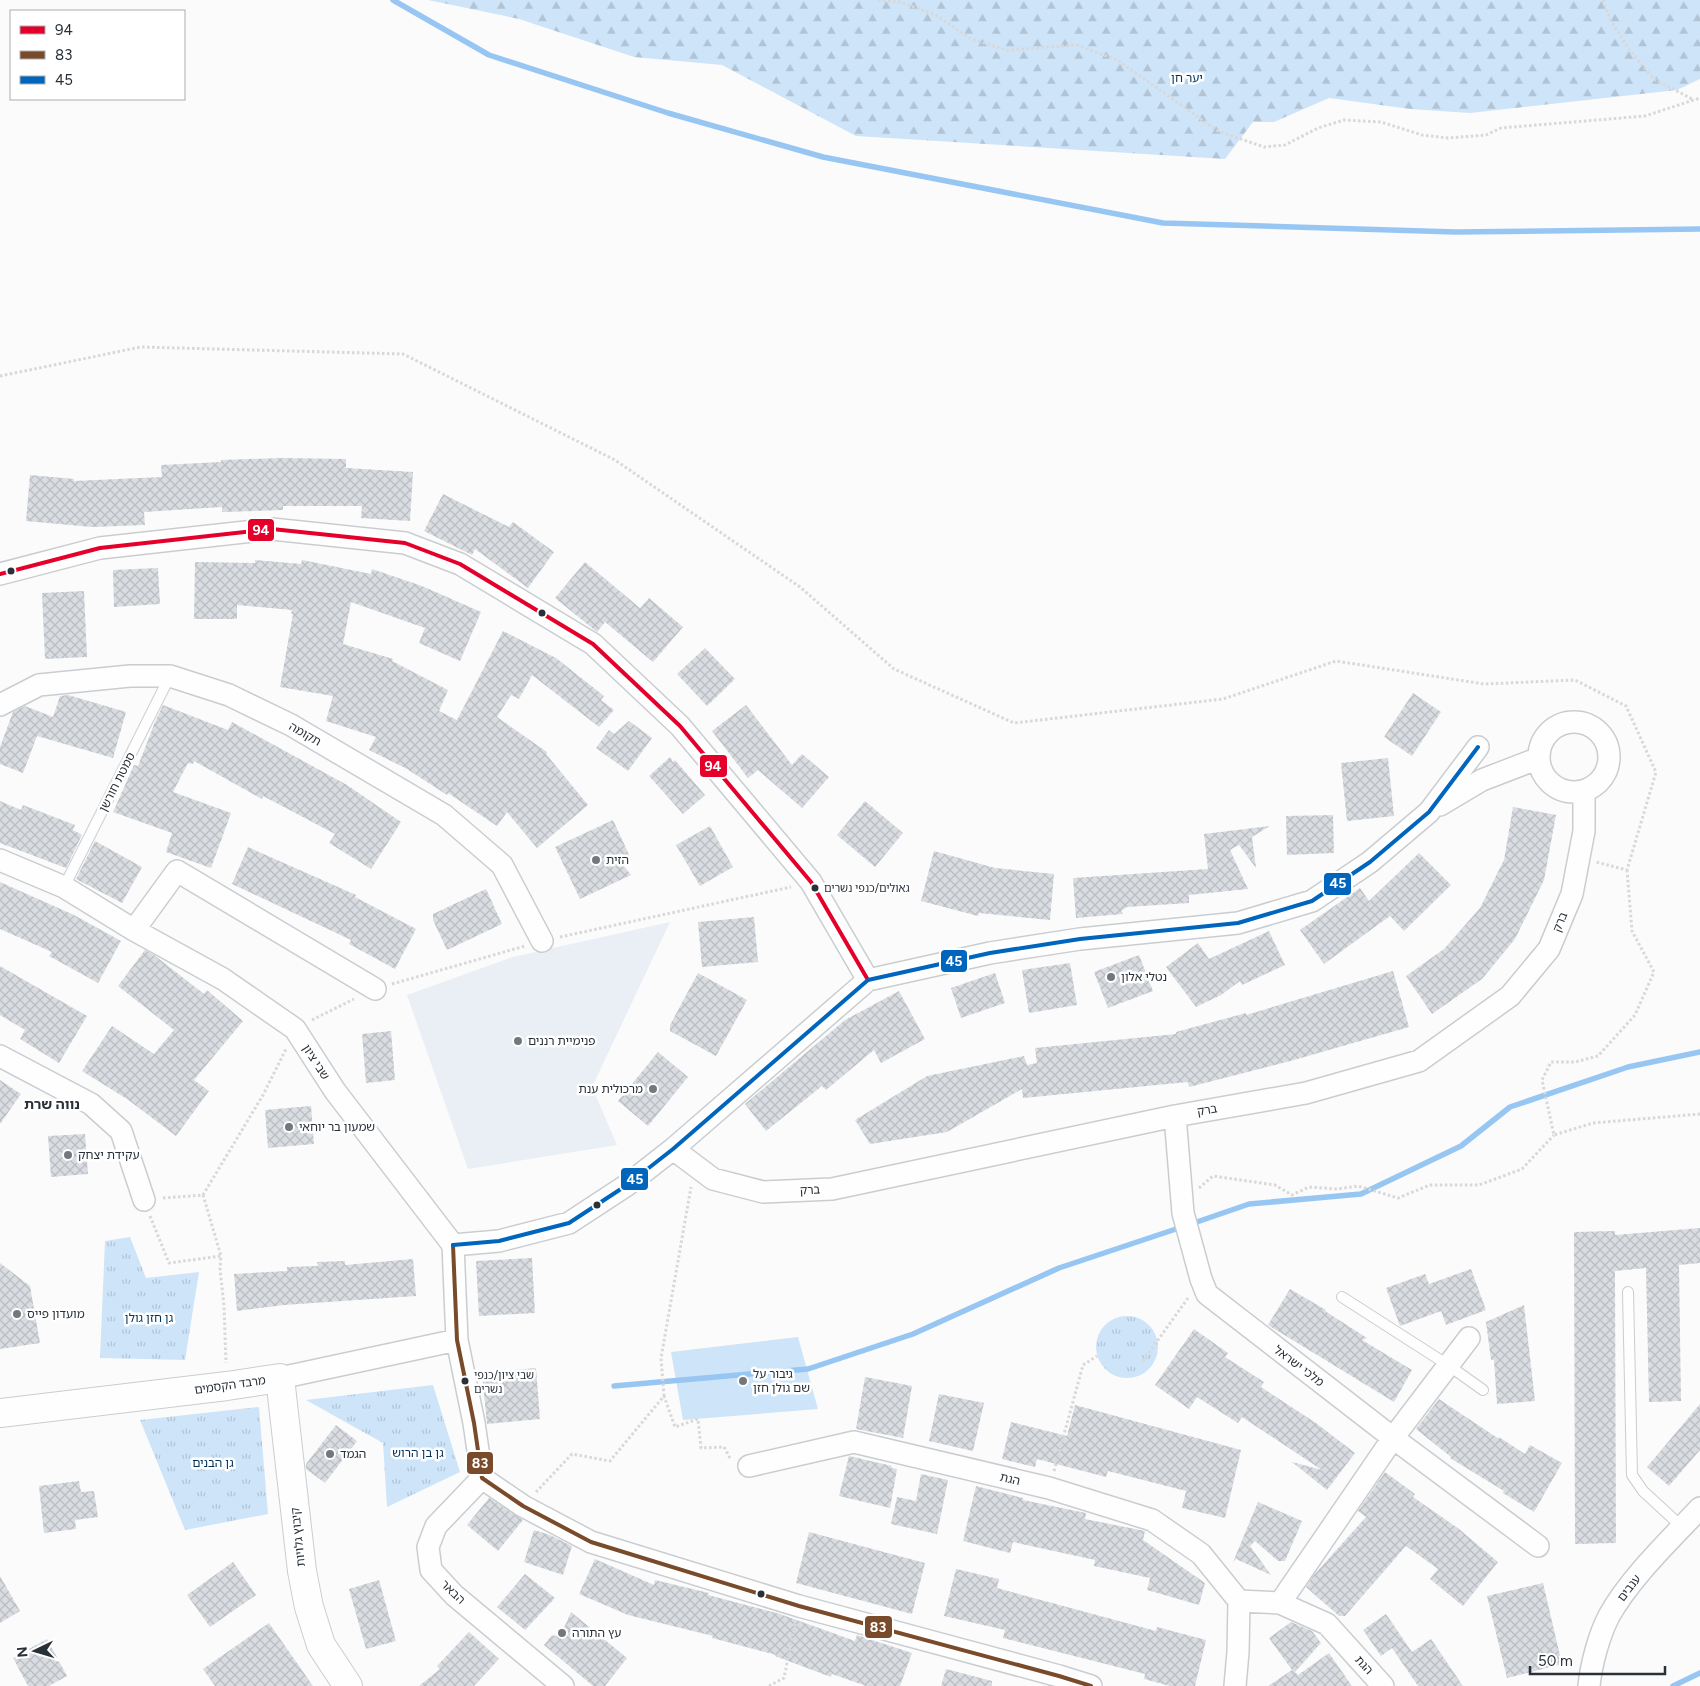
<svg xmlns="http://www.w3.org/2000/svg" width="1700" height="1686" viewBox="0 0 1700 1686" font-family="Figtree,'Noto Sans Hebrew',sans-serif">
<style>
.built{fill:#e9eff4}
.grass{fill:#cee4f9}
.forest{fill:url(#forest-firs)}
.park{fill:url(#park-tufts)}
.lines{fill:none;stroke-linecap:round;stroke-linejoin:round}
.stream{stroke:#97c6f3;stroke-width:5.5}
.building{fill:url(#building-cross-hatch)}
.lane-casing{stroke:#cacdd0;stroke-width:12}
.street-casing{stroke:#cacdd0;stroke-width:24}
.secondary-casing{stroke:#cacdd0;stroke-width:30}
.path{stroke:#d8d8d9;stroke-width:3;stroke-dasharray:2.5 2.5;stroke-linecap:butt}
.lane{stroke:#fefefe;stroke-width:10}
.street{stroke:#fefefe;stroke-width:21}
.secondary{stroke:#fefefe;stroke-width:28}
.bus-1-casing{stroke:#fff;stroke-width:8}
.bus-2-casing{stroke:#fff;stroke-width:8}
.bus-3-casing{stroke:#fff;stroke-width:8}
.bus-1{stroke:#e4002b;stroke-width:4}
.bus-2{stroke:#7a4b2a;stroke-width:4}
.bus-3{stroke:#0065bd;stroke-width:4}
.bus-dot{fill:#293138;stroke:#fff;stroke-width:2}
.poi-dot{fill:#72787c;stroke:#fff;stroke-width:2}
.labels{text-anchor:middle;stroke-width:5;stroke-linejoin:round;paint-order:stroke}
.bus-label{font-size:11px;fill:#293138;stroke:#fff;text-anchor:start}
.park-label{font-size:12px;fill:#00345b;stroke:#fff}
.street-label{font-size:12px;fill:#293138;stroke:#fff}
.poi-label{font-size:12px;fill:#293138;stroke:#fff;text-anchor:start}
.neighbourhood-label{font-size:14px;font-weight:bold;fill:#293138;stroke:#fff}
.line-badge{stroke:#fff;stroke-width:2}
.badge-label{font-size:14px;text-anchor:middle;font-weight:bold;fill:#fff}
</style>
<defs>
<pattern id="forest-firs" width="22" height="20" patternUnits="userSpaceOnUse" patternTransform="scale(1.25)"><rect width="22" height="20" fill="#cee4f9"/><path d="M5 1l3.5 6h-7zM16 11l3.5 6h-7z" fill="#b1c4d6"/></pattern>
<pattern id="park-tufts" width="24" height="20" patternUnits="userSpaceOnUse" patternTransform="scale(1.25)"><rect width="24" height="20" fill="#cee4f9"/><path d="M3 7l-1-3M5 7V3M7 7l1-3M15 17l-1-3M17 17v-4M19 17l1-3" fill="none" stroke="#b1c4d6"/></pattern>
<pattern id="building-cross-hatch" width="8" height="8" patternUnits="userSpaceOnUse" patternTransform="scale(1.25)"><rect width="8" height="8" fill="#d9dde1"/><path d="M0 0l8 8M0 8l8-8" fill="none" stroke="#babec2"/></pattern>
</defs>
<rect width="100%" height="100%" fill="#fbfbfb"/>
<path class="built" d="M670 922 592 1087 617 1145 468 1169 407 995 513 957Z"/>
<path class="grass" d="M798 1337 818 1409 683 1420 671 1352Z"/>
<path class="forest" d="M428 0H1700V79L1677 90 1470 113 1410 109 1329 98 1274 122H1253L1225 159 856 136 722 65 634 57 519 19Z"/>
<path class="park" d="M130 1237 146 1278 199 1272 185 1360 100 1358 105 1241Z
M1096 1347a31 31 0 1 1 62 0a31 31 0 1 1-62 0Z
M433 1385 460 1472 387 1507 383 1443 306 1400Z
M259 1407 268 1514 185 1530 140 1420Z"/>
<g class="lines">
<path class="stream" d="M393 0 489 55 668 113 823 157 1163 223 1455 232 1700 229
M1191 1224 1249 1204 1361 1194 1461 1146 1510 1107 1628 1067 1700 1052
M614 1386 808 1369 913 1334 1059 1268 1182 1227
M1673 1686 1700 1673"/>
</g>
<path class="building" d="M282 458 346 459V468L413 472 410 521 361 518 362 506H283V510L222 512V507L144 512 145 525 92 527 26 521 30 475 74 479V481L162 477 161 465 221 462V460Z
M443 494 509 527 513 522 554 552 528 588 475 549 472 555 424 531Z
M255 560 301 564 302 560 371 574 372 569 422 586 481 612 460 661 419 643 425 628 351 602 343 644 393 659 392 661 448 690 439 711 457 720 503 631 556 658 604 696 601 700 614 710 599 727 532 675 519 699 511 695 497 717 547 752 546 754 588 805 537 848 507 812 497 826 448 793 447 795 407 769 369 750 376 737 326 721 333 696 280 687 293 614H291L292 610 237 605V619H194L195 562 255 563Z
M585 562 640 608 649 598 683 627 653 662 605 622 597 632 555 598Z
M158 568 160 604 114 607 113 570Z
M84 591 87 657 45 659 42 593Z
M705 648 735 679 707 706 677 674Z
M1413 693 1441 712 1412 756 1384 737Z
M68 695 126 712 113 758 37 736 23 773 0 764V747L13 712 25 706 53 717 60 696Z
M163 705 228 730 232 722 347 785 401 822 371 869 329 843 335 834 263 796 262 799 194 761 193 764 188 763 173 792 231 813 211 868 166 852 172 833 113 812 134 765 138 766 155 722Z
M746 705 792 765 802 754 829 777 802 808 758 770 748 778 712 731Z
M629 721 652 738 628 771 596 748 609 730 614 734Z
M670 757 673 762 675 760 705 795 683 814 649 776Z
M1388 758 1394 816 1347 821 1341 763Z
M0 801 21 810 23 805 75 825 73 830 82 835 66 868 0 843Z
M865 801 903 833 875 867 837 835Z
M1513 807 1556 815 1544 880 1515 939 1482 979 1432 1014 1406 976 1444 949 1480 908 1504 860Z
M1333 815 1334 853 1287 855 1286 816Z
M613 820 631 859 624 866 631 875 580 899 555 847Z
M710 826 733 867 700 886 676 845Z
M1270 826 1252 837 1256 868 1239 845 1230 850 1248 889 1189 895V903L1127 907 1121 911 1123 914 1076 918 1073 878 1208 869 1204 834Z
M95 841 142 867 122 903 76 879Z
M248 847 356 895 355 897 416 929 395 969 349 944 351 940 232 884Z
M934 851 995 868 1054 874 1050 920 979 913 978 916 921 901Z
M1419 853 1451 885 1404 931 1390 916 1324 964 1300 930 1360 888 1369 901Z
M0 882 74 915 121 941 98 983 49 956 52 952 0 929Z
M486 889 502 924 447 950 433 920V914Z
M754 917 758 962 702 967 698 922Z
M1269 931 1285 965 1242 985 1240 981 1221 995 1196 1007 1166 967 1198 943 1209 959Z
M145 950 154 955 204 994 207 990 243 1021 194 1080 209 1091 176 1136 127 1099 82 1071 112 1026 154 1054 174 1030 118 986Z
M1139 955 1153 991 1108 1008 1094 972Z
M1070 963 1077 1005 1029 1013 1022 970Z
M0 966 87 1016 59 1063 20 1039 25 1030 0 1015Z
M1393 971 1409 1027 1294 1060 1189 1087 1188 1082 1023 1098 1022 1089 947 1132 870 1144 855 1120 927 1076 1024 1056 1027 1065 1037 1063 1035 1048 1176 1034V1032L1246 1013V1015Z
M698 973 747 1000 716 1056 670 1031V1025Z
M995 973 1005 1003 961 1018 951 988Z
M899 991 925 1039 881 1063 874 1050 826 1090 822 1086 766 1131 745 1104 845 1020Z
M391 1031 395 1080 366 1083 362 1034Z
M658 1052 688 1077 648 1126 618 1101Z
M0 1080 21 1094 0 1124Z
M311 1106 314 1144 268 1148 265 1110Z
M85 1134 88 1174 51 1177 48 1136Z
M1700 1228V1263L1679 1265 1681 1401 1649 1402 1646 1268 1615 1271 1616 1543 1575 1544 1574 1232 1615 1231V1235Z
M532 1258 535 1313 479 1316 476 1261Z
M413 1259 416 1296 284 1305 237 1311 234 1274 287 1271V1267L318 1266 317 1262 345 1261V1265Z
M0 1263 30 1286 40 1343 0 1349Z
M1471 1269 1486 1310 1446 1325 1441 1311 1400 1326 1386 1288 1425 1274 1429 1284Z
M1290 1289 1326 1310 1325 1311 1367 1338 1362 1340 1412 1370 1394 1402 1268 1325Z
M1524 1305 1535 1401 1497 1404 1494 1360H1491L1486 1322Z
M1194 1329 1228 1353 1225 1357 1264 1382 1261 1387 1316 1423 1355 1453 1327 1490 1292 1462 1322 1470 1242 1417 1238 1423 1197 1397 1189 1409 1155 1385Z
M536 1368 540 1419 487 1424 482 1373Z
M865 1377 912 1386 903 1438 856 1429Z
M939 1394 984 1403 973 1451 929 1441Z
M1439 1399 1499 1439V1437L1525 1454 1530 1445 1562 1463 1534 1512 1503 1493 1504 1491 1450 1458 1451 1457 1416 1429Z
M1700 1404V1450L1669 1486 1647 1467Z
M1075 1405 1241 1450 1225 1518 1182 1508 1186 1491 1108 1471 1106 1477 1037 1459 1035 1467 1002 1459 1011 1422 1067 1436Z
M336 1425 357 1441 325 1483 306 1469V1464Z
M849 1456 892 1466 891 1468 897 1469 890 1508 839 1496Z
M1385 1472 1415 1494 1413 1497 1459 1529 1498 1562 1463 1606 1430 1579 1438 1569 1406 1546 1345 1616H1339L1306 1587 1313 1576 1366 1517 1358 1511Z
M921 1474 948 1480 937 1534 891 1524 897 1497 916 1501Z
M79 1481 81 1492 94 1491 98 1517 75 1520 76 1529 44 1533 39 1486Z
M976 1486 1023 1498V1500L1086 1513 1085 1519 1145 1531 1143 1540 1205 1583 1199 1605 1147 1590 1150 1578 1094 1566 1095 1560 1013 1542 1010 1553 963 1541Z
M489 1498 523 1520 498 1551 467 1525Z
M1258 1502 1302 1521 1285 1561H1278L1255 1541 1250 1546 1271 1575 1236 1559 1233 1562Z
M534 1530 550 1535 572 1546 563 1575 524 1562Z
M809 1532 925 1563 912 1614 796 1583Z
M595 1559 654 1585 655 1580 709 1593 708 1595 780 1614 855 1641 857 1635 912 1653 900 1686H866L832 1674 831 1677 775 1656 776 1655 712 1638 713 1636 628 1615 579 1594Z
M233 1562 256 1595 210 1627 187 1595Z
M956 1569 999 1579 997 1588 1156 1631 1157 1627 1206 1640 1195 1686H1170L1144 1679 1145 1674 1003 1638 1005 1630 944 1616Z
M525 1574 555 1598 525 1630 497 1607Z
M0 1576 20 1611 0 1623Z
M379 1580 396 1641 366 1649 349 1589Z
M1543 1583 1562 1664 1507 1678 1487 1596Z
M571 1612 627 1658 605 1686H593L544 1645 552 1635 560 1637Z
M1386 1614 1412 1652 1431 1639 1463 1686H1418L1392 1648 1381 1656 1363 1630Z
M1291 1622 1312 1631 1321 1643 1295 1672 1298 1675 1329 1653 1352 1686H1268L1292 1670 1269 1638Z
M269 1623 313 1686H215L203 1669Z
M469 1632 499 1659 474 1686H419L440 1669 437 1666Z
M47 1639 67 1676 49 1686H28L13 1658Z
M946 1669 992 1681V1686H941Z"/>
<g class="lines">
<defs>
<path id="lane" d="M64 887 170 676
M1628 1292 1632 1475 1643 1491 1682 1527
M1342 1297 1448 1365 1483 1390"/>
<path id="street" d="M0 574 100 548 272 529 405 543 460 564 593 644 680 726 811 882 868 980
M0 705 39 685 130 676H170L229 695 291 725 444 815 502 865 542 941
M1539 757a35 35 0 1 1 70 0a35 35 0 1 1-70 0Z
M1440 805 1482 780 1539 758
M0 860 64 887 134 930 223 979 295 1029 335 1091 453 1245
M134 930 177 871 375 989
M0 1056 91 1104 121 1131 144 1200
M1175 1116 1183 1213 1201 1279 1207 1294 1393 1438 1538 1546
M673 1149 713 1179 763 1192 832 1189 1175 1116 1306 1093 1419 1061 1510 996 1549 949 1572 894 1584 831V791
M453 1245 499 1241 569 1223 627 1185 673 1149 868 980 990 953 1080 939 1238 923 1312 901 1370 862 1429 812 1478 747
M453 1245 457 1340 474 1423 482 1478 523 1506 591 1542 799 1606 1059 1676 1091 1686
M280 1378 457 1340
M749 1466 854 1442 1049 1488 1152 1520 1201 1554 1239 1601 1238 1652 1235 1686
M482 1478 436 1526 428 1547 431 1570 454 1595 563 1686
M1239 1601 1280 1603 1327 1624 1383 1686
M1280 1603 1393 1438 1469 1338
M1589 1686C1591 1665 1599 1635 1609 1616 1629 1579 1671 1539 1700 1508"/>
<path id="secondary" d="M0 1413 227 1386 280 1378 302 1571 309 1607 321 1645 348 1686"/>
</defs>
<use href="#lane" class="lane-casing"/>
<use href="#street" class="street-casing"/>
<use href="#secondary" class="secondary-casing"/>
<path class="path" d="M878 0 900 2 936 15 971 39 1007 50 1077 45 1117 60 1218 131 1264 147 1285 145 1318 128 1344 120 1381 122 1422 135 1448 138 1486 135 1501 128 1645 116 1700 98
M1603 0 1610 19 1630 51 1654 79 1694 100
M0 376 141 347 403 354 615 460 800 587 894 669 1014 723 1223 699 1336 661 1484 684 1575 680 1626 706 1656 772 1627 870 1596 862
M1627 870 1632 931 1654 972 1635 1015 1598 1056 1575 1062H1551L1542 1080 1554 1135 1593 1123 1700 1114
M560 937 791 887
M392 984 525 946
M312 1020 354 999
M1199 1188 1213 1176 1275 1185 1292 1195 1309 1187 1337 1189 1358 1186 1398 1198 1430 1185H1479L1522 1169 1554 1135
M203 1195 263 1095 286 1049
M163 1198 203 1195 221 1256
M150 1216 169 1263 221 1256 220 1269 224 1306 226 1363
M1143 1361 1188 1298
M664 1396 661 1358 691 1187
M1054 1471 1083 1365 1097 1356
M536 1492 572 1454 610 1461 664 1396 675 1427 698 1419 701 1448 724 1447 731 1460
M769 1686 784 1678 795 1623"/>
<use href="#lane" class="lane"/>
<use href="#street" class="street"/>
<use href="#secondary" class="secondary"/>
<defs>
<path id="bus-1" d="M0 574 100 548 272 529 405 543 460 564 593 644 680 726 811 882 868 980"/>
<path id="bus-2" d="M453 1245 457 1340 474 1423 482 1478 523 1506 591 1542 799 1606 1059 1676 1091 1686"/>
<path id="bus-3" d="M453 1245 499 1241 569 1223 627 1185 673 1149 868 980 990 953 1080 939 1238 923 1312 901 1370 862 1429 812 1478 747"/>
</defs>
<use href="#bus-1" class="bus-1-casing"/>
<use href="#bus-2" class="bus-2-casing"/>
<use href="#bus-3" class="bus-3-casing"/>
<use href="#bus-1" class="bus-1"/>
<use href="#bus-2" class="bus-2"/>
<use href="#bus-3" class="bus-3"/>
</g>
<g class="bus-dot">
<circle cx="11" cy="571" r="4.5"/>
<circle cx="542" cy="613" r="4.5"/>
<circle cx="815" cy="888" r="4.5"/>
<circle cx="597" cy="1205" r="4.5"/>
<circle cx="465" cy="1381" r="4.5"/>
<circle cx="761" cy="1594" r="4.5"/>
</g>
<g class="poi-dot">
<circle cx="596" cy="860" r="5"/>
<circle cx="1111" cy="977" r="5"/>
<circle cx="518" cy="1041" r="5"/>
<circle cx="653" cy="1089" r="5"/>
<circle cx="289" cy="1127" r="5"/>
<circle cx="68" cy="1155" r="5"/>
<circle cx="17" cy="1314" r="5"/>
<circle cx="743" cy="1381" r="5"/>
<circle cx="330" cy="1454" r="5"/>
<circle cx="562" cy="1633" r="5"/>
</g>
<g class="labels">
<g class="bus-label">
<text x="824" y="892">גאולים/כנפי נשרים</text>
<text x="474" y="1379">שבי ציון/כנפי<tspan x="474" dy="14">נשרים</tspan></text>
</g>
<g class="park-label">
<text x="1187" y="82">יער חן</text>
<text x="149" y="1322">גן חזן גולן</text>
<text x="418" y="1457">גן בן הרוש</text>
<text x="213" y="1467">גן הבנים</text>
</g>
<g class="street-label">
<text transform="translate(305 734) rotate(30)" y="4">תקומה</text>
<text transform="translate(117 782) rotate(-63)" y="4">סמטת חורשן</text>
<text transform="translate(1560 922) rotate(-68)" y="4">ברק</text>
<text transform="translate(316 1062) rotate(57)" y="4">שבי ציון</text>
<text transform="translate(1207 1110) rotate(-10)" y="4">ברק</text>
<text transform="translate(810 1190) rotate(-3)" y="4">ברק</text>
<text transform="translate(1299 1366) rotate(37)" y="4">מלכי ישראל</text>
<text transform="translate(230 1385) rotate(-8)" y="4">מרבד הקסמים</text>
<text transform="translate(1010 1479) rotate(13)" y="4">הגת</text>
<text transform="translate(298 1537) rotate(-96)" y="4">קיבוץ גלויות</text>
<text transform="translate(1629 1588) rotate(-53)" y="4">ענבים</text>
<text transform="translate(453 1592) rotate(44)" y="4">הבאר</text>
<text transform="translate(1364 1665) rotate(48)" y="4">הגת</text>
</g>
<g class="poi-label">
<text x="606" y="864">הזית</text>
<text x="1121" y="981">נטלי אלון</text>
<text x="528" y="1045">פנימיית רננים</text>
<text x="643" y="1093" text-anchor="end">מרכולית ענת</text>
<text x="299" y="1131">שמעון בר יוחאי</text>
<text x="78" y="1159">עקידת יצחק</text>
<text x="27" y="1318">מועדון פייס</text>
<text x="753" y="1378">גיבור על<tspan x="753" dy="14">שם גולן חזן</tspan></text>
<text x="340" y="1458">הגמד</text>
<text x="572" y="1637">עץ התורה</text>
</g>
<g class="neighbourhood-label">
<text x="52" y="1109">נווה שרת</text>
</g>
</g>
<g class="line-badge">
<rect x="247" y="518" width="28" height="24" rx="5" fill="#e4002b"/>
<rect x="699" y="754" width="29" height="24" rx="5" fill="#e4002b"/>
<rect x="1323" y="872" width="29" height="24" rx="5" fill="#0065bd"/>
<rect x="940" y="949" width="28" height="24" rx="5" fill="#0065bd"/>
<rect x="620" y="1167" width="29" height="24" rx="5" fill="#0065bd"/>
<rect x="466" y="1451" width="28" height="24" rx="5" fill="#7a4b2a"/>
<rect x="864" y="1615" width="29" height="24" rx="5" fill="#7a4b2a"/>
</g>
<g class="badge-label">
<text x="261" y="535">94</text>
<text x="713" y="771">94</text>
<text x="1338" y="888">45</text>
<text x="954" y="966">45</text>
<text x="635" y="1184">45</text>
<text x="480" y="1468">83</text>
<text x="878" y="1632">83</text>
</g>
<rect x="10" y="10" width="175" height="90" fill="#ffffff" stroke="#a9adaf"/>
<rect x="20" y="26" width="25" height="8" fill="#e4002b" stroke="#a9adaf"/>
<text x="55" y="35" font-size="15" fill="#293138">94</text>
<rect x="20" y="51" width="25" height="8" fill="#7a4b2a" stroke="#a9adaf"/>
<text x="55" y="60" font-size="15" fill="#293138">83</text>
<rect x="20" y="76" width="25" height="8" fill="#0065bd" stroke="#a9adaf"/>
<text x="55" y="85" font-size="15" fill="#293138">45</text>
<g transform="translate(35 1651) rotate(265)" stroke="#ffffff" stroke-width="4" paint-order="stroke">
<path d="M0-4L9 19L0 12L-9 19Z" fill="#293138"/>
<text y="-8" font-size="14" font-weight="bold" text-anchor="middle" fill="#293138">N</text>
</g>
<path d="M1530 1666v8h135v-8" fill="none" stroke="#293138" stroke-width="2.5"/>
<text x="1538" y="1666" font-size="15" fill="#293138" stroke="#ffffff" stroke-width="4" paint-order="stroke">50 m</text>
</svg>
